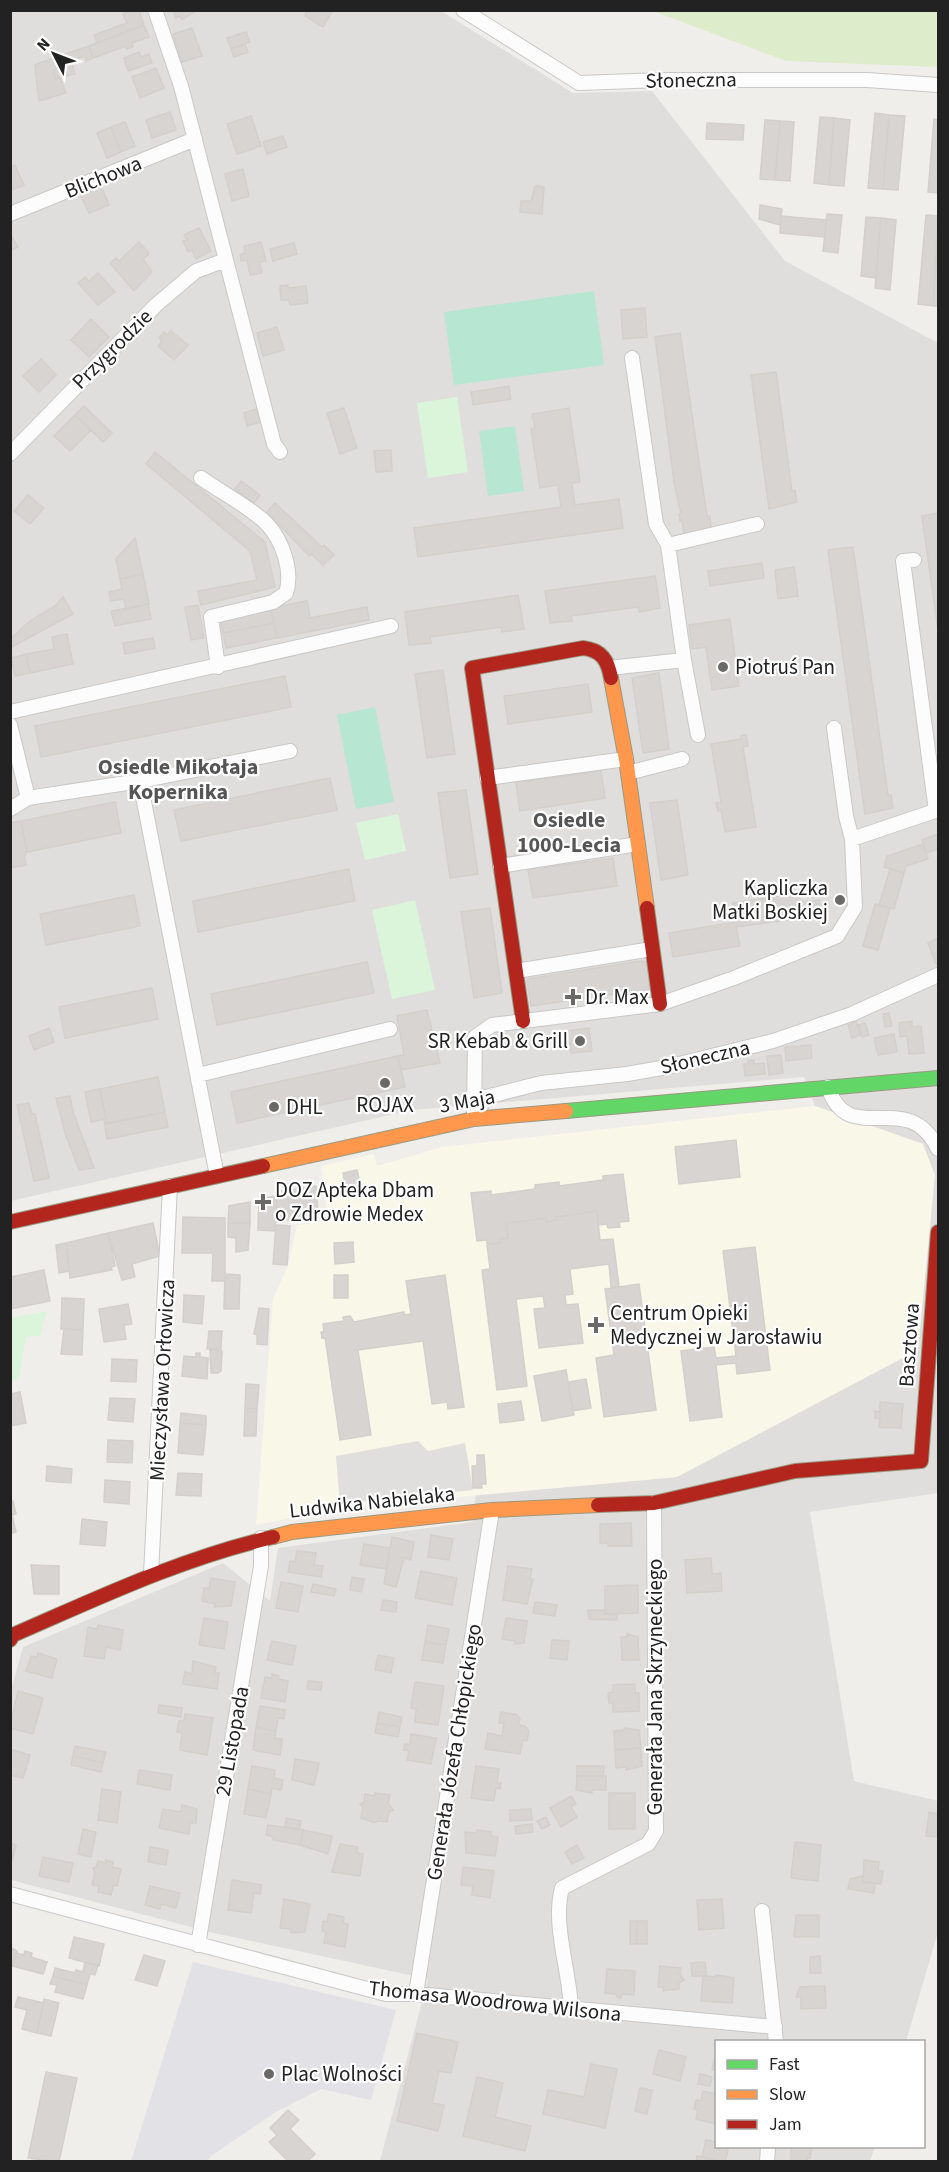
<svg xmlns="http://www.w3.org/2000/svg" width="949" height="2172" viewBox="0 0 949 2172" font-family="'Source Sans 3',sans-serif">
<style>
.residential{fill:#dfdedc}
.education{fill:#f8f7e8}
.grass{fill:#ddeccb}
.park{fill:#daf5da}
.pitch{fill:#b7e6d2}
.parking{fill:#e0dfde}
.plaza{fill:#e2e1e5}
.building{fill:#d7d4d2;stroke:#d3d0cc;stroke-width:1.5}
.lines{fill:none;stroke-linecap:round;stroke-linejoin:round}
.street-casing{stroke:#c9c8c7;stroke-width:16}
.fast-casing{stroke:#999a82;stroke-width:16}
.slow-casing{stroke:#999a82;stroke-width:16}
.jam-casing{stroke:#999a82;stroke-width:16}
.street{stroke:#fdfcfc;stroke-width:14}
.fast{stroke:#63d668;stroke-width:14}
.slow{stroke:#ff974d;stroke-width:14}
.jam{stroke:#b3261e;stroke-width:14}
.poi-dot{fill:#6a6968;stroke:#fff;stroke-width:2}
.labels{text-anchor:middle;stroke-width:4.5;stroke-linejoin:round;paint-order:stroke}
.street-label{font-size:21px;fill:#222;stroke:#fff}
.poi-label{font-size:21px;fill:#222;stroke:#fff;text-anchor:start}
.neighbourhood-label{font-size:22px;font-weight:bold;fill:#555;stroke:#fff}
</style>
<rect width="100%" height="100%" fill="#f0eeeb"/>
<path class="residential" d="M11 11H441L573 93 652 91 785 261 938 343V1493L810 1512 854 1781 938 1801V1932L906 2041 716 2042V2146L875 2147 870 2161H380L428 1979 214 1933 11 1880V1690L23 1647 223 1563 270 1601 278 1548 473 1522 476 1495 677 1477 923 1144 815 1106 804 1077 412 1110 11 1201Z"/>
<path class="education" d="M815 1106 923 1144 935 1175 918 1350 677 1477 340 1508 256 1525 273 1299 288 1266 297 1225 328 1221 321 1166 374 1154 377 1166 442 1147Z"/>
<path class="grass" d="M653 11H938V67L786 61Z"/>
<path class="park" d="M457 397 468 472 428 478 417 403Z
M398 814 406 851 365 860 356 823Z
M415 900 435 990 392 999 372 910Z
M47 1311 40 1336 26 1337 19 1379 11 1381V1318Z"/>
<path class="pitch" d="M594 291 604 365 454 385 444 312Z
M515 426 524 491 488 496 479 431Z
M375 707 394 802 356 809 337 715Z"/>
<path class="parking" d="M418 1441 428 1451 465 1443 473 1490 340 1504 336 1456Z"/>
<path class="plaza" d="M193 1962 396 2010 371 2100 321 2089 276 2112 211 2156 207 2161H131Z"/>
<path class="building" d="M132 10H139L144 25 97 43 94 35 127 23 123 14Z
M173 10H197L182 20 180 16 176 18Z
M307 10H333L323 27 305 16Z
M144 25 149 37 132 43 133 47 127 49 126 46 93 58 89 46Z
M192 28 202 56 182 62 173 34Z
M246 32 250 42 231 49 227 38Z
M245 44 248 52 234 57 231 49Z
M89 46 93 58 86 61 85 56 71 61 75 74 56 79 53 71 57 69 53 58Z
M139 52 141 57 149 54 152 63 128 71 124 58Z
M53 58 57 69 53 71 56 79 60 77 66 93 39 101 35 65Z
M156 68 164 88 140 98 132 77Z
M170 112 176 130 152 138 146 120Z
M875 113 889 115 883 189 868 188Z
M889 115 905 116 898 190 883 189Z
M251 116 261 146 237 154 227 124Z
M820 117 834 118 829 185 814 183Z
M834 118 850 120 844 186 829 185Z
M934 119 938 120V193L928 192Z
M765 120 780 121 775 180 760 179Z
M780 121 794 122 790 181 775 180Z
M125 122 135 146 121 152 111 127Z
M707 123 744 125 743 140 706 139Z
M111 127 121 152 107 158 97 133Z
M283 136 287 147 267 154 263 142Z
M15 165 24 185 12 190 10 167Z
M243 169 249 196 232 201 225 174Z
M101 186 109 205 89 213 80 194Z
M535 186 544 187 542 214 520 212 521 201H531Z
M760 205 782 209 780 225 759 219Z
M827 214 842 215 838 253 823 251Z
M926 215 938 216 933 306 918 304Z
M781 216 826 220 825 237 780 233Z
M866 217 881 218 876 278 861 276Z
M881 218 896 220 890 290 875 288Z
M199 228 211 251 196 259 192 250 188 252 183 241 187 240 184 235Z
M10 234 18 247 10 251Z
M139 242 148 252V255L143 259 152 272 134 291 110 263 116 258 119 261Z
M261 242 266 261 260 262 262 273 250 275 247 260 241 261 240 255 245 253 244 246Z
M294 243 297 254 273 261 270 249Z
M938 244V306H933Z
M98 273 115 292 98 305 78 283 85 277 89 281Z
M288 285V288L306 286 308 303 290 305 289 300H281L280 286Z
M645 308 647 337 623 339 621 310Z
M91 319 109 337 89 357 71 340Z
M277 327 284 350 263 356 257 333Z
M171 331 188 345 174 360 158 346 162 340 159 338 164 332 167 335Z
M680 333 707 516H710L711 528 684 534 682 520 680 521 679 514H681L674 482 655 337Z
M41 359 56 375 39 392 23 376Z
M776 372 792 491 795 490 797 502 769 509 751 375Z
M509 386 511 399 473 405 471 392Z
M84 406 112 433 103 442 75 415Z
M260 408 264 421 247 426 244 413Z
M344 408 357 448 340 454 327 413Z
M569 408 580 482 572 483 575 505 619 499 623 528 418 557 414 528 561 507 558 485 540 488 531 429 535 428 532 414Z
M75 415 91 430 70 451 54 436Z
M391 450 392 471 376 472 374 451Z
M155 452 265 542 275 587 201 605 198 591 257 580 250 551 146 464Z
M241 481 260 495 254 503 235 489Z
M28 495 44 508 30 524 14 511Z
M275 503 322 547 324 545 334 555 323 565 311 554 309 556 267 512Z
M938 513V630L922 516Z
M135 538 143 574 120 579 116 559Z
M853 547 888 795H891L893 808 865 814 828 550Z
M762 563 764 578 710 586 708 571Z
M794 567 798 596 778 599 775 570Z
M143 574 149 604 126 609 124 599 111 601 109 592 122 589 120 579Z
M655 576 660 608 639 612 638 607 571 616 572 621 550 623 545 591Z
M518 595 524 629 502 632 501 627 430 637 431 643 409 645 405 612Z
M63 597 73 614 10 648V639L30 621 55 606Z
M307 601 310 618 367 607 369 620 277 638 271 608Z
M148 604 151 619 115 626 111 611Z
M198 605 204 638 191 640 185 607Z
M271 608 274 623 223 633 220 618Z
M730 619 739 686 712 690 706 647 692 649 689 625Z
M274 623 277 638 226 648 223 633Z
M67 634 73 664 30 673 26 654 54 649 52 637Z
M153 638 155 648 125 654 123 643Z
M26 654 30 673 15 676 11 658Z
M443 670 455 754 427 758 415 674Z
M659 673 669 749 643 753 632 678Z
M285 676 291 707 41 757 35 726Z
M588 684 592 712 508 724 504 696Z
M746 735 748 746 743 747 756 827 725 832 721 810 718 811 716 803 721 802 711 744 741 739V736Z
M601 771 605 798 520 811 516 783Z
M330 778 337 810 181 841 174 810Z
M466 790 478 874 450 878 438 793Z
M677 800 688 875 661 880 650 803Z
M115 802 121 833 27 852 21 821Z
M21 821 27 852 24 857 26 865 10 868V823Z
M938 834V849L926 853 922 840Z
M923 844 928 859 906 866 904 873 884 867 887 856Z
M613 858 617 886 533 898 528 870Z
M349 869 355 901 198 932 193 901Z
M890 869 904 873 894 909 879 905Z
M799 893 802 918 736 927 740 946 673 957 669 933 736 922 733 903Z
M134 895 140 926 46 945 40 914Z
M819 900 822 918 803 921 800 902Z
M875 904 890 908 878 950 863 946Z
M490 908 502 993 474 998 461 912Z
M938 938V963L936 964 928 943Z
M640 961 646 962 650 989 531 1006 527 979Z
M367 962 374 993 217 1025 211 994Z
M152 988 158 1019 65 1038 59 1007Z
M427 1010 440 1063 401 1070 398 1056 404 1055 397 1016Z
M889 1013 892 1026 885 1027 883 1014Z
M912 1021V1027L921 1026 924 1053 909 1054 907 1036 900 1037 899 1023Z
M856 1022 860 1035 852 1038 848 1025Z
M865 1023 869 1035 862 1037 858 1025Z
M49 1028 54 1042 34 1050 29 1036Z
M589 1028 592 1051 571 1053 568 1031Z
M894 1034 897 1052 878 1055 874 1038Z
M811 1045 812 1058 786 1061 785 1047Z
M781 1055 783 1073 769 1075 767 1056Z
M398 1056 405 1087 237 1123 231 1092Z
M748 1060H754V1064L764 1063 765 1074 745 1076 744 1064H748Z
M158 1077 165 1112 107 1123 100 1089Z
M99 1089 106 1119 91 1122 85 1092Z
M70 1096 73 1112 94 1168 79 1170 65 1133 56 1098Z
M29 1103 32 1114H35L49 1178 34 1181 17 1105Z
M165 1112 168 1127 107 1139 104 1120 106 1124Z
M736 1140 740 1177 679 1184 675 1147Z
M357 1170 362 1192 347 1195 343 1173Z
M623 1174 629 1221 619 1222 620 1227 608 1228 607 1224 598 1225 597 1211 556 1217 557 1220 547 1222 546 1218 506 1223 508 1238 500 1239V1243L487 1244V1240L477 1241 471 1193 491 1191V1195L535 1189V1185L559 1182V1186L603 1180V1176Z
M316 1186 318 1215 276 1222V1192Z
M276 1196 275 1231 258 1230 259 1199Z
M250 1202V1223H228L229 1206Z
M597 1211 600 1240 613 1239 619 1286 611 1287 609 1264 570 1269 573 1294 565 1295 566 1305 578 1304 583 1343 539 1348 534 1309 545 1308 543 1296 516 1299 527 1386 497 1390 482 1270 490 1269 487 1244 500 1243V1239L508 1238 506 1223 546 1218 547 1222 557 1220 556 1217Z
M183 1217 225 1218V1281H212L213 1253H182Z
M153 1223 160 1256 132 1264 135 1277 122 1280 108 1233Z
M228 1223H250L248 1250 236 1252V1238L228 1237Z
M276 1225 290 1226 287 1265 273 1264Z
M108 1233 115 1266 111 1267 112 1270 70 1278 66 1243Z
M353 1242 354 1262 335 1264 334 1243Z
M66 1243 69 1271 59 1273 56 1245Z
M755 1247 770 1370 737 1374 736 1363 716 1365 722 1417 690 1421 681 1351 714 1347 716 1358 736 1356 723 1251Z
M44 1270 50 1301 10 1309V1277Z
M225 1274 240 1275 239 1309H224Z
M334 1275H348V1298H334Z
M445 1275 464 1407 448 1409 447 1402 432 1404 423 1341 358 1350 371 1435 340 1440 325 1337 322 1338 321 1332H324L323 1324 344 1321 343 1317 350 1316 354 1322 404 1312V1315L411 1314 406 1281Z
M639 1284 656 1410 604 1417 596 1358 614 1355 605 1289Z
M184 1295 204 1296 202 1324 183 1322Z
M62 1298 84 1299 83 1330 61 1329Z
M128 1304 132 1324 124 1325 126 1339 104 1342 99 1309Z
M259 1308 269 1309 267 1345 257 1344V1335L254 1334Z
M64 1329 83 1330 82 1355 61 1354Z
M209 1331H222L221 1349H207Z
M210 1350 222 1351 221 1371 218 1373H211Z
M196 1353H200V1357L208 1358 207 1379 182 1376 184 1356 196 1357Z
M112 1359 137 1360 136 1382 111 1381Z
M566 1370 574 1415 542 1421 534 1376Z
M586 1379 591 1408 573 1411 568 1382Z
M246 1384 259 1385 257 1409 245 1408Z
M20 1392 26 1423 10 1426V1394Z
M110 1398 135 1399 133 1422 108 1420Z
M521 1401 524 1420 500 1423 498 1404Z
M880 1402 903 1404 901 1428 879 1427 880 1419 875 1418V1411L880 1412Z
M245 1408 257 1409 256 1436H244Z
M181 1413 206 1416V1425L180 1423Z
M180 1423 206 1425 203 1455 178 1453Z
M108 1440 133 1441 132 1463 107 1462Z
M477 1455H484L486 1484H481L482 1488H473L472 1466H477Z
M47 1466 72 1469 71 1483 46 1481Z
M178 1473 202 1474 201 1496 176 1495Z
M105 1480 130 1482 129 1504 104 1502Z
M10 1501H13L16 1514 12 1515 16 1532 10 1534Z
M82 1519 107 1522 105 1546 80 1544Z
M631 1523 632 1546H608V1543H600V1524Z
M431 1535 453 1539 449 1560 428 1557Z
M392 1537 414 1542 411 1560 404 1558 396 1587 384 1584Z
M364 1544 390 1548 386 1569 360 1565Z
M297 1551 316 1553 314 1565 323 1566 321 1577 288 1572 290 1561 295 1562Z
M711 1558 712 1574 721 1573 722 1591 687 1593 685 1560Z
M31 1565 59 1566V1594H34Z
M508 1566 532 1569 530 1579H533L527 1604 503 1600Z
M421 1571 457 1578 452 1605 415 1598Z
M352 1577 364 1579 361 1592 350 1590Z
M211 1578 235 1582 231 1606 214 1607 215 1604 202 1601 204 1588 209 1589Z
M281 1582 303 1586 298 1612 276 1608Z
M313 1584 336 1589 334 1596 311 1592Z
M638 1585V1613L605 1614V1586Z
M383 1600 397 1602 396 1612 381 1610Z
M535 1602 557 1605 555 1616 533 1613Z
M588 1610H605V1614H617V1620L589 1619Z
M204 1618 228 1622 224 1649 199 1645Z
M506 1618 527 1621 524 1643 515 1644V1641L502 1639Z
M98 1625 123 1630 120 1650 106 1647 104 1659 84 1656 88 1627 97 1629Z
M428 1625 449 1629 446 1645 425 1642Z
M627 1634 638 1637 639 1660H622L621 1637H627Z
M552 1640 569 1641 567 1660 550 1658Z
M272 1641 296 1646 292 1665 267 1660Z
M425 1642 446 1645 443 1663 422 1660Z
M38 1653 57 1659 52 1678 26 1671 31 1656 37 1657Z
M378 1655 394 1658 391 1673 375 1670Z
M193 1661 216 1667 215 1673H219L217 1689 183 1684 185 1672 192 1674Z
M272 1674 279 1676 278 1679 288 1681 285 1702 261 1698 265 1677 272 1678Z
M308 1681 322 1682 321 1690 307 1689Z
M415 1682 444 1686 438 1725 415 1722 416 1709 411 1708Z
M635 1684V1693H639V1711L613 1712V1703H609L608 1693 613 1692V1685Z
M18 1691 43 1698 33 1734 10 1728Z
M159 1705 182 1708 181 1717 158 1713Z
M260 1706 285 1710 284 1719 278 1718 276 1731 256 1727Z
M379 1712 402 1717 400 1727 377 1723Z
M501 1712 517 1715 520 1719 518 1725 525 1726 529 1731 527 1741 523 1740 520 1754 485 1749 488 1733 502 1736 504 1723H499Z
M185 1714 213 1718 207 1755 180 1750 182 1733 177 1732 179 1721H184Z
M377 1723 400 1727 398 1737 375 1733Z
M256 1727 276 1731 275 1738 282 1739 280 1755 253 1750Z
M624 1728 639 1730 641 1748 615 1750 614 1731 624 1730Z
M411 1734 436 1738 431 1764 407 1760 409 1751 404 1750 405 1744 410 1745Z
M75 1746 106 1752 103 1763 73 1756Z
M641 1748 642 1766 626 1770V1767L616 1768 615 1750Z
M10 1749 30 1755 23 1778 10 1775Z
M73 1756 103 1763 101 1772 71 1765Z
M295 1759 319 1763 314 1785 292 1780Z
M252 1766 275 1770 274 1778 283 1780 281 1790 272 1788 271 1794 248 1789Z
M476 1766 499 1769 497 1783H501L500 1789 496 1788 494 1801 471 1798Z
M577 1766H604L603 1776H577Z
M139 1770 172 1775 170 1790 137 1784Z
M577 1776H606V1790H592V1793L576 1790Z
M102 1789 121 1792 117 1823 98 1820Z
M248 1789 271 1794 266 1818 244 1814Z
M375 1793 390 1795 388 1803 393 1810 389 1812 387 1822 378 1821 374 1823 361 1818 363 1807 360 1804 364 1802 365 1794 374 1796Z
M609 1793H635V1829H609Z
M571 1796 576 1804 571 1807 577 1817 561 1827 550 1808Z
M182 1805 197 1809 196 1823H190L189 1834 159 1828 163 1809 181 1812Z
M531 1809 532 1820 510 1821V1810Z
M929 1812 938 1814V1837L926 1836Z
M546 1817 550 1825 542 1829 537 1821Z
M286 1818 301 1821 299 1830 285 1827Z
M532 1824 533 1832 516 1834 515 1826Z
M268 1825 303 1830 300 1845 273 1840V1837L266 1835Z
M83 1829 96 1832 91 1857 78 1854Z
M303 1830 332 1836 328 1854 300 1845Z
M477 1830 491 1832V1836L498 1837 495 1856 466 1853 465 1832 476 1833Z
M795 1842 821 1845 818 1881 791 1878Z
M10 1843 16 1845 10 1868Z
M340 1844 358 1847 357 1853 363 1854 360 1876 332 1872Z
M577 1845 584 1858 572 1864 565 1852Z
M150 1847 168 1850 166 1865 148 1862Z
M43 1857 73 1863 69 1882 39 1876Z
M106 1860 113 1862 112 1867 121 1869 117 1886 114 1885 111 1895 98 1892 99 1886 92 1885 95 1873 93 1868 96 1867 98 1861 106 1863Z
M864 1860 879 1862 878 1870 883 1871 881 1884 863 1882Z
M463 1867 494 1871 490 1898 472 1895 473 1886 461 1885Z
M862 1876 863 1882 875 1883 874 1893 848 1889 850 1879Z
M232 1880 262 1885 260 1894 254 1893 251 1913 228 1910Z
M150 1886 180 1893 176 1908 161 1904 160 1909 145 1905Z
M284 1899 310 1904 305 1932 291 1933 290 1929 280 1928Z
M722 1899 724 1928 699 1930 697 1900Z
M329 1914 344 1917 343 1923 348 1924 345 1947 324 1943 326 1932 322 1931 323 1921 327 1922Z
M796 1915H819V1937H794Z
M630 1921H637V1944H630Z
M637 1921H647V1944H637Z
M74 1937 104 1944 99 1966 69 1958Z
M10 1947 17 1951 12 1966H10Z
M25 1951 32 1953 31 1957 47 1962 43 1974 12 1966 16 1953 24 1955Z
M144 1955 165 1961 157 1986 135 1980Z
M820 1956 821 1973H810V1957Z
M85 1962 98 1965 95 1975 90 1974 87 1985 53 1976 55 1968 75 1973 76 1970 83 1972Z
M705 1962 707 1976H692L691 1963Z
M660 1966 681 1968 680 1974 684 1980 679 1983V1989L663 1991V1987H658Z
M607 1969 635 1971 634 1995 622 1994 621 1998 617 1997 616 1994 605 1993Z
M716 1975 734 1978 732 2003 701 2001 703 1976 716 1977Z
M53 1976 87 1985 83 1999 55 1992 57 1985 50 1984Z
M825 1986 826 2008 801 2009V1997H796L800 1987Z
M18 1997 44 2003 37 2033 22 2029 27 2010 15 2007Z
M44 1999 59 2003 51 2036 37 2033Z
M417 2033 458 2042 451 2073 439 2071 432 2103 444 2105 438 2131 397 2121Z
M716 2049V2071L712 2070Z
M659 2050 686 2057 680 2081 653 2074Z
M591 2064 617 2069 605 2128 543 2114 548 2090 584 2097Z
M46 2072 77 2078 59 2162 28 2158Z
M700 2074 712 2077 710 2086 698 2084Z
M477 2077 503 2083 495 2117 531 2126 525 2151 463 2136Z
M640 2088 652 2090 647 2114 635 2111Z
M703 2091 716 2094V2124L696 2119 698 2110 694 2109 696 2100 701 2101Z
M288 2110 299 2120 290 2129 315 2154 307 2162H289L269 2142 277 2135 270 2128Z
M716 2139V2146H729L725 2162 702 2157 706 2140 715 2142Z
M791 2146H812L810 2158H808L807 2162H791Z
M697 2156 702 2157 718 2162H696Z"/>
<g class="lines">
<defs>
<path id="street" d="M463 10 579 83 662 80H867L938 85
M10 214 195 139
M226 260 274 444 280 452
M10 454 156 305 196 271 226 260 181 86 155 10
M201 478C222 493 249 506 267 524 283 541 293 572 286 593L273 602 211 617 218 667
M668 545 757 524
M914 560 903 561 936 811
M684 660 698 735
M609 668 684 660 668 545 656 524 632 358
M10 712 391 626
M10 725 28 798
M834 728 846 816 852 839
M628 773 682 759
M487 778 626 759
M140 781 290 751
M10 809 28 798 140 781 217 1176
M500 866 638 844
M516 971 652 949
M198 1075 390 1029
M828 1087C849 1151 907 1085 938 1149
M475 1117 486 1097 541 1083 627 1074 667 1067 773 1041 852 1014 938 975
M474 1119 475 1037 492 1025 660 1004 734 978 837 936 855 907 852 839 938 810
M151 1575 170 1186
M10 1894 386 1994H416L775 2027
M762 1911 776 2042
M198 1945 261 1566V1538
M416 1994 492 1510
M571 2010C570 1970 552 1926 562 1888L648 1844 656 1831 654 1503
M767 2162 768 2146"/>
<path id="fast" d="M566 1111 938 1078"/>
<path id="slow" d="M611 678 626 759 647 908
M263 1166 474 1119 566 1111
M273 1537 292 1532 492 1510 598 1505"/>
<path id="jam" d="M647 908 660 1004
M523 1021 472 668 583 648C602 650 608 661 611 678
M10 1222 263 1166
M598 1505 654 1503 795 1471 921 1461 938 1232
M10 1640 13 1635C98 1598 182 1558 273 1537"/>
</defs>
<use href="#street" class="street-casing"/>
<use href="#fast" class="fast-casing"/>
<use href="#slow" class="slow-casing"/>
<use href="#jam" class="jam-casing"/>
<use href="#street" class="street"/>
<use href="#fast" class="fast"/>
<use href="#slow" class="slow"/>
<use href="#jam" class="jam"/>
</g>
<g class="poi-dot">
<circle cx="723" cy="667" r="6"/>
<circle cx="840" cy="900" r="6"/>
<path d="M570 988h6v6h6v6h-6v6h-6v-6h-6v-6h6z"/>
<circle cx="580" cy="1041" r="6"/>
<circle cx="385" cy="1083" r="6"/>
<circle cx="274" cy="1107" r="6"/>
<path d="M260 1193h6v6h6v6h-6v6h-6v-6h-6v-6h6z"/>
<path d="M593 1316h6v6h6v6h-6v6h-6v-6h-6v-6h6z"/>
<circle cx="269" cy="2074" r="6"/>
</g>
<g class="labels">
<g class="street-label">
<text transform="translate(691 80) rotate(-1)" y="7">Słoneczna</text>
<text transform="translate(103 177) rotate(-22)" y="7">Blichowa</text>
<text transform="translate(112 349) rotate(-45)" y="7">Przygrodzie</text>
<text transform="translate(705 1057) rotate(-13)" y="7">Słoneczna</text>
<text transform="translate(467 1101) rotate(-10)" y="7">3 Maja</text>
<text transform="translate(909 1345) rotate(-86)" y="7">Basztowa</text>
<text transform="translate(162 1380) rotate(-87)" y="7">Mieczysława Orłowicza</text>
<text transform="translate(372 1502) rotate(-6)" y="7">Ludwika Nabielaka</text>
<text transform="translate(655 1687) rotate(-90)" y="7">Generała Jana Skrzyneckiego</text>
<text transform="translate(232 1741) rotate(-80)" y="7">29 Listopada</text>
<text transform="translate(454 1752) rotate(-81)" y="7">Generała Józefa Chłopickiego</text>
<text transform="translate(495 2001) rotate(6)" y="7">Thomasa Woodrowa Wilsona</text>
</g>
<g class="poi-label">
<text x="735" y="674">Piotruś Pan</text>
<text x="828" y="895" text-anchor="end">Kapliczka<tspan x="828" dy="24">Matki Boskiej</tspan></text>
<text x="585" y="1004">Dr. Max</text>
<text x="568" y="1048" text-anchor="end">SR Kebab &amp; Grill</text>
<text x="385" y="1112" text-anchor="middle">ROJAX</text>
<text x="286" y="1114">DHL</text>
<text x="275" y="1197">DOZ Apteka Dbam<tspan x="275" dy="24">o Zdrowie Medex</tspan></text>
<text x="610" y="1320">Centrum Opieki<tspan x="610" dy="24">Medycznej w Jarosławiu</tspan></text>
<text x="281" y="2081">Plac Wolności</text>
</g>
<g class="neighbourhood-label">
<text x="178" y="774">Osiedle Mikołaja<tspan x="178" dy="25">Kopernika</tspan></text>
<text x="569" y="827">Osiedle<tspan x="569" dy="25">1000-Lecia</tspan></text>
</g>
</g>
<rect width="949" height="2172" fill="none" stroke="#222222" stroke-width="24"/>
<rect x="715" y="2040" width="210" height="108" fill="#ffffff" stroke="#a7a7a7" stroke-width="1.5"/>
<rect x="727" y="2060" width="30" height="9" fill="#63d668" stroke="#a7a7a7" stroke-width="1.5"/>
<text x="769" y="2070" font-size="18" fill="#222222">Fast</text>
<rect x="727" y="2090" width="30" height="9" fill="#ff974d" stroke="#a7a7a7" stroke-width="1.5"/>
<text x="769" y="2100" font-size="18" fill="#222222">Slow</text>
<rect x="727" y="2120" width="30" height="9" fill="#b3261e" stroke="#a7a7a7" stroke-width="1.5"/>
<text x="769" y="2130" font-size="18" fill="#222222">Jam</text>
<g transform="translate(54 54) rotate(312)" stroke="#ffffff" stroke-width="4.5" paint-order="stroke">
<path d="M0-4.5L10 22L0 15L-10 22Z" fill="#222222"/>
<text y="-9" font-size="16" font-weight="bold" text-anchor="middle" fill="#222222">N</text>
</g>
</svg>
